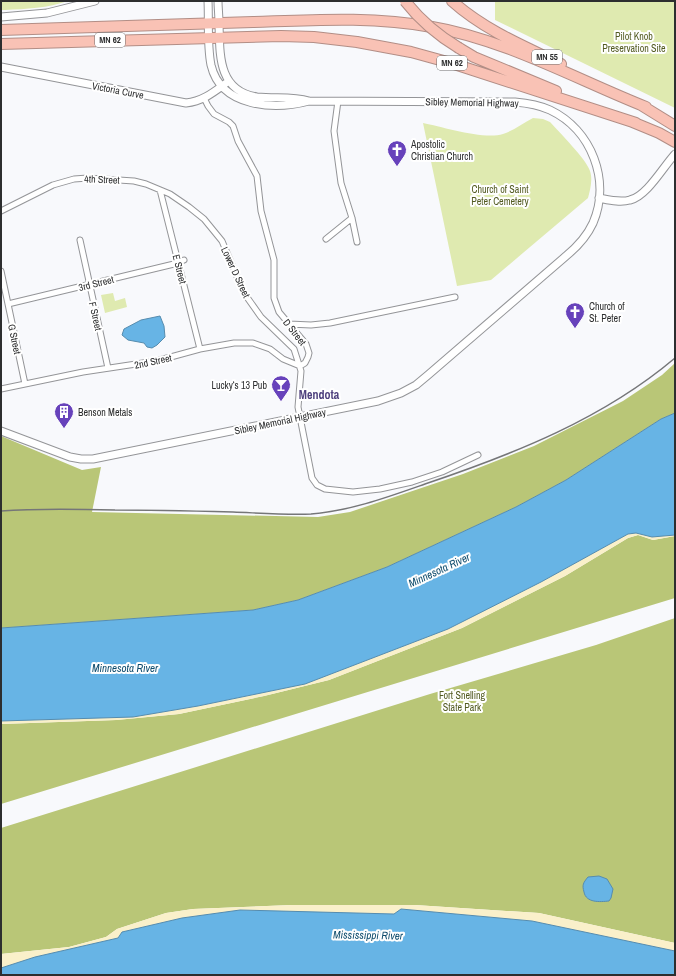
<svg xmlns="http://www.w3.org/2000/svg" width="676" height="976" viewBox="0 0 676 976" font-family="'Archivo Narrow',sans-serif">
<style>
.green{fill:#dfeab0}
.forest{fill:#b9c677}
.sand{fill:#faf0ca}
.water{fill:#67b4e5;stroke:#568cae}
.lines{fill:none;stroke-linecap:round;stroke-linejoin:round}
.street-casing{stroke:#949598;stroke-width:7}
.secondary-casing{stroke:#949598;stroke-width:9}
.highway-casing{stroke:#b28e86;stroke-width:12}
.street{stroke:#fff;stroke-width:5}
.secondary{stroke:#fff;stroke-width:7}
.highway{stroke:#f9c2b5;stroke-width:10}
.rail{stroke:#757678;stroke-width:1.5}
.highway-bridge-casing{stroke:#b28e86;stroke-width:12;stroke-linecap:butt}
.highway-bridge{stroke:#f9c2b5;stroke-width:10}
.labels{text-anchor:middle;stroke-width:4;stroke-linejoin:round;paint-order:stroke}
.shield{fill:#fff;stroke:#6c6d6d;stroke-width:1}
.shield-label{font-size:9px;font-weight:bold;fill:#2d2e2f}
.park-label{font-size:10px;fill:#535b22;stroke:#fff}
.street-label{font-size:10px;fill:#2d2e2f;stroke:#fff}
.poi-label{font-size:10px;fill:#2d2e2f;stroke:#fff;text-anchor:start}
.water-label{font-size:11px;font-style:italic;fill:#0e4c6d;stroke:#fff}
.quarter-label{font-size:12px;font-weight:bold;fill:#4f417e;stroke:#fff}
</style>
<rect width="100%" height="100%" fill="#f8f9fc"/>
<path class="green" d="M1 1H68C48 8 26 9 5 10H1Z
M495 1H675V108L495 20Z
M533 118 543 119 550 122C559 132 587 160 590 171 593 180 590 190 588 198L491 280 457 286 423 123C443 127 484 140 503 134 513 131 523 123 533 118Z
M113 293 115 301 125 298 127 307 105 313 101 295Z"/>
<path class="forest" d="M675 363V413L661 419 566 480 516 507 387 567 298 600 253 610 1 628V436L82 470 101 467 92 512 318 517 350 512 463 474 534 446 623 401 662 375Z
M638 535 653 540 675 536V598L1 804V724L116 720 179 714 264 696 329 680 462 628 565 576 628 538Z
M675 618V943L539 913 415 905H292L193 909 166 913 117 929 106 937 69 947 1 954V828L430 694 596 645Z"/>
<path class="sand" d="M636 533 652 537 675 535V536L653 540 638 535 628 538 565 576 462 628 329 680 264 696 179 714 117 720 1 724V721L133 717 198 706 305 684 448 629 541 582 628 534Z
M292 905H415L539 913 675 943V951L532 921 402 909 394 914 240 910 182 918 122 932 118 938 35 957 1 968V954L69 947 106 937 117 929 166 913 193 909Z"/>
<path class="water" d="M160 316 164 326 165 337 157 345 152 348 147 347 144 343 128 340 122 335 124 329 141 320Z
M675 413V535L652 537 636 533 628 534 541 582 448 629 305 684 198 706 133 717 1 721V628L253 610 298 600 387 567 516 507 566 480 661 419Z
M599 876 607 879 613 889 611 898 609 901C600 902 586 903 584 892 582 885 583 883 588 877Z
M401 909 532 921 675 951V975H1V968L35 957 118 938 122 932 182 918 240 910 394 914Z"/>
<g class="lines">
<defs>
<path id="street" d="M204 98 208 106 214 114 229 122 233 126 238 141 257 176 261 211 274 260V298L279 312 306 344 309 353 308 357 305 363 300 366
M338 101 334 131 341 183 352 218 357 242
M160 190 200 349
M1 211 53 185 74 179 88 178 134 181 146 184 170 194 189 207 204 219 222 241 244 293 261 317 294 349 301 371 298 407 312 478 317 485 325 489 353 492 380 489 412 482 442 472 478 455
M326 239 352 218
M80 240 108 368
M1 271 25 384
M8 304 174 264 184 260
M289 324 311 325 330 323 455 297
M1 389 83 372 156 361 200 349 234 343H253L270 349 283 359 300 366"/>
<path id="secondary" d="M208 1C209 22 207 45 211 65 221 108 275 110 309 101
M1 17 47 13 95 1
M1 67 186 103C204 101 215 91 229 81
M599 198C609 200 620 203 630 200 647 196 663 167 675 154
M1 431 70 457 81 459H93L378 401 401 393 416 385 428 375 566 256C577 247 587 236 593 223 611 181 592 130 550 110 539 105 527 103 515 102L309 101C292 96 275 99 257 97 217 91 220 53 219 23 219 15 218 8 218 1"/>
<path id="highway" d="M452 1C483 29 523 46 561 64
M1 30C85 28 169 24 253 22 313 20 372 16 432 27 504 39 578 80 646 107
M1 44 281 36 314 37 357 42 411 52 451 63 636 123
M459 48 474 57 556 91
M641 105 675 126
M630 121 659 133 675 142"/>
</defs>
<use href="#street" class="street-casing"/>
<use href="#secondary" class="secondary-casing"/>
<use href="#highway" class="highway-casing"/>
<use href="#street" class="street"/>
<use href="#secondary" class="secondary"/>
<use href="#highway" class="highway"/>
<path class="rail" d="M1 511C39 508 77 509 115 510 154 510 194 511 233 512 259 513 285 515 311 514 350 511 388 497 425 484 514 454 603 419 675 358"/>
<defs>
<path id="highway-bridge" d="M405 1C419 19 439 36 459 48"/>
</defs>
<use href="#highway-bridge" class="highway-bridge-casing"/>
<use href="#highway-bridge" class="highway-bridge"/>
</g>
<defs>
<symbol id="church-pin" viewBox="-11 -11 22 30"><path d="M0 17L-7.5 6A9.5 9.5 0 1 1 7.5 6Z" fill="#6742bb" stroke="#fff"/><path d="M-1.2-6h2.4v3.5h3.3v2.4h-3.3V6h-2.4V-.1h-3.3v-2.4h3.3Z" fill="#fff"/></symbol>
<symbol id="bar-pin" viewBox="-11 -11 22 30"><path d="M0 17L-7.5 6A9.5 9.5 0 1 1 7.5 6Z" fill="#6742bb" stroke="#fff"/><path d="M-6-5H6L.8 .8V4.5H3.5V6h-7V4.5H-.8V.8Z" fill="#fff"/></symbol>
<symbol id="building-pin" viewBox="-11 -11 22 30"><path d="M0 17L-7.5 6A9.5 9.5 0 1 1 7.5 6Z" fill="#6742bb" stroke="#fff"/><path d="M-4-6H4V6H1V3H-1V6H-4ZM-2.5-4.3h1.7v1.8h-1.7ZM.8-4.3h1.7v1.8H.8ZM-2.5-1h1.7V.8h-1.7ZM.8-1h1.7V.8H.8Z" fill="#fff"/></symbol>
</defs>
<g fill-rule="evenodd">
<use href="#church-pin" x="386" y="139" width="22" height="30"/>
<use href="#church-pin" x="564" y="301" width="22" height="30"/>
<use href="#bar-pin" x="270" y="374" width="22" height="30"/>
<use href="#building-pin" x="53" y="401" width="22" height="30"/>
</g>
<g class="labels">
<g class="shield">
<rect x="95" y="33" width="30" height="14" rx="3"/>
<rect x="532" y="50" width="30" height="14" rx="3"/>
<rect x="437" y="56" width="30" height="14" rx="3"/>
</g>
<g class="shield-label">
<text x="110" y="43">MN 62</text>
<text x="547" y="60">MN 55</text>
<text x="452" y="66">MN 62</text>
</g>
<g class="park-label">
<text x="634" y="40">Pilot Knob<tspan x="634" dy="12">Preservation Site</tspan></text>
<text x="500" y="193">Church of Saint<tspan x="500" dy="12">Peter Cemetery</tspan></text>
<text x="462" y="699">Fort Snelling<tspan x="462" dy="12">State Park</tspan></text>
</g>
<g class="street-label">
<text transform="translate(118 90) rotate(11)" y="4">Victoria Curve</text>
<text transform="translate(472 102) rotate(1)" y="4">Sibley Memorial Highway</text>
<text transform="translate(102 179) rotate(2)" y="4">4th Street</text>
<text transform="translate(180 269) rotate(76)" y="4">E Street</text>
<text transform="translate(236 272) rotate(65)" y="4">Lower D Street</text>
<text transform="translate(96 283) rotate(-14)" y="4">3rd Street</text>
<text transform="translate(96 316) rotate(77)" y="4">F Street</text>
<text transform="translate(295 332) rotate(52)" y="4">D Street</text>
<text transform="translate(15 339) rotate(78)" y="4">G Street</text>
<text transform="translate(153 361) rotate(-12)" y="4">2nd Street</text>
<text transform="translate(280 421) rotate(-12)" y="4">Sibley Memorial Highway</text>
</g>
<g class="poi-label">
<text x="411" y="148">Apostolic<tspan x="411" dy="12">Christian Church</tspan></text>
<text x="589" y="310">Church of<tspan x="589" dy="12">St. Peter</tspan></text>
<text x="267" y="389" text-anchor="end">Lucky‘s 13 Pub</text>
<text x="78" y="416">Benson Metals</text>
</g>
<g class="water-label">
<text transform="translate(439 570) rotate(-25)" y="4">Minnesota River</text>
<text x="125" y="672">Minnesota River</text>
<text transform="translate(368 935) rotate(1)" y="4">Mississippi River</text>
</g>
<g class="quarter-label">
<text x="319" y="399">Mendota</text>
</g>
</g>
<rect width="676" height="976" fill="none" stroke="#2d2e2f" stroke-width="4"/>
</svg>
